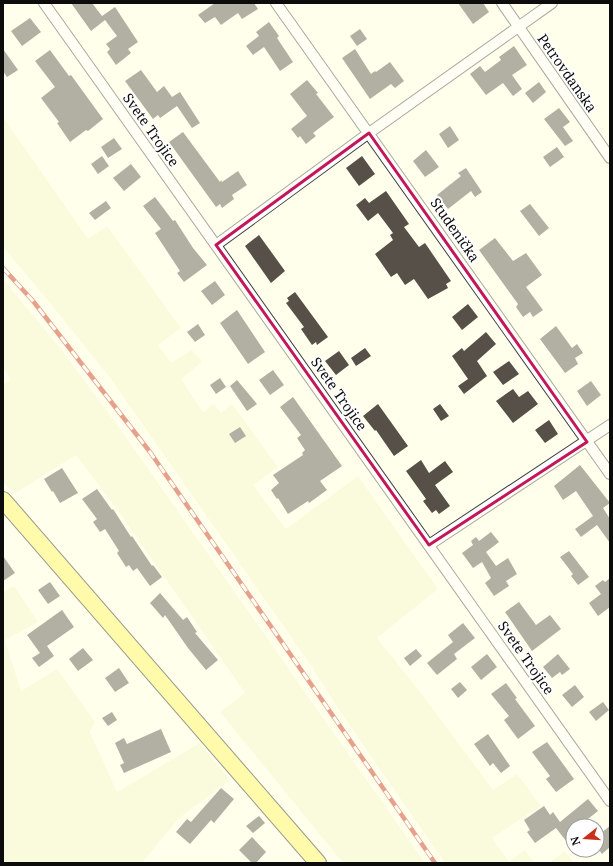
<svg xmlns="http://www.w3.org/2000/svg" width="613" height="866" viewBox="0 0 613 866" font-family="'Noto Serif',serif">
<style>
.farmland{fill:#f3f7c9}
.building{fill:#565048}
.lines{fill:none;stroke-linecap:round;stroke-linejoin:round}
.minor-casing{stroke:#3f3f3f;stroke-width:12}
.primary-casing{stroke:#1d1d1d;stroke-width:18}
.minor{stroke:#fff;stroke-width:10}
.primary{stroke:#fff55c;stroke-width:16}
.rail-casing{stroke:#c83019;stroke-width:4.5}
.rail{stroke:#fff;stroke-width:3;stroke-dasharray:9;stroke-linecap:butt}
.marked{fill:none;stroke:#c2185b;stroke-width:3;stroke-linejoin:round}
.labels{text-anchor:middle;stroke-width:4;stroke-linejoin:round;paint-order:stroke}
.street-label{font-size:14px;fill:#0c0c0c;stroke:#fff}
</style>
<rect width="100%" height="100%" fill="#ffffec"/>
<path class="farmland" d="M3 117 88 239 107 226 181 328 158 345 171 363 192 350 202 362 181 379 203 412 214 404 221 413 232 404 278 467 253 485 286 529 358 476 438 589 377 638 420 692 493 790 517 774 541 806 492 838 509 862 525 850 534 863H445L337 707 312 667 111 379 50 303 3 247Z
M3 279 61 349 123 433 425 863H343L220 712 245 693 117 509 76 455 14 494 3 482V384L11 380 3 367Z
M14 586 38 622 5 640 21 691 57 669 95 722 90 732 117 792 200 743 230 780 178 819 142 863H3V592Z
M565 851 574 863H549Z"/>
<path class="building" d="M71 3H92L102 16 115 7 138 42 128 49 131 53 116 65 107 52 110 49 106 44 117 36 105 20 91 31Z
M215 3H254L258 9 242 19 238 13 221 25 215 17 205 23 198 15Z
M458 3H483L489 12 473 24Z
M30 18 41 32 22 46 11 31Z
M269 22 279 36 277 38 293 62 280 71 264 47 253 55 246 46 259 36 256 32Z
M360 29 367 39 357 46 350 36Z
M514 46 527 65 512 75 522 89 513 96 503 83 486 95 470 74 480 66 485 72 501 60 499 57Z
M3 49 18 70 7 77 3 71Z
M355 49 371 74 375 71 376 72 390 62 404 81 395 88 391 84 370 99 342 58Z
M50 50 69 76 71 75 103 119 88 131 86 130 70 142 57 123 59 122 41 98 55 87 35 61Z
M141 70 157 92 164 86 172 97 180 92 200 123 192 128 177 106 160 118 158 115 153 119 125 81Z
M307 80 318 93 316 94 334 117 313 133 316 136 306 144 300 136 298 138 291 129 307 116 290 94Z
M539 82 546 92 533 103 525 93Z
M559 108 570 122 563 127 573 141 565 146 544 119Z
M450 126 459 140 448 148 439 134Z
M183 132 220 182 221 180 222 182 238 171 247 185 232 195 234 199 222 208 220 204 216 207 169 142Z
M114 138 122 149 108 158 101 147Z
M557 147 564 157 550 167 543 157Z
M426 150 439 167 425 177 413 161Z
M102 156 109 166 98 174 91 164Z
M362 156 375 174 359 186 346 168Z
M131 164 141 177 124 191 113 178Z
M466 168 482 192 475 197 471 191 448 209 437 195 461 176 458 173Z
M386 191 409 224 404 227 419 247 425 243 451 281 446 284 448 288 428 299 414 279 405 285 397 273 391 277 375 254 393 240 390 235 393 233 378 213 368 221 356 205 365 198 369 203Z
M155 197 173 221 175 220 193 248 207 265 184 282 177 273 180 271 155 233 161 229 143 206Z
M106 201 111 208 95 220 89 213Z
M530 204 549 228 539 236 520 211Z
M259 235 285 271 271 283 245 246Z
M495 238 513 261 526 253 542 275 526 287 543 310 533 317 530 312 523 317 516 307 518 304 479 250Z
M215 281 225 295 212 305 201 291Z
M295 292 328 337 317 345 316 342 312 345 301 329 304 327 286 303 289 301 287 298Z
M468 304 478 317 462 330 452 317Z
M237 310 265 352 248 364 220 323Z
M198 324 205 335 195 342 187 332Z
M556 326 572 348 577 344 583 353 575 358 578 364 565 373 540 339Z
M486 332 496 344 477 361 487 376 464 394 458 386 468 379 452 356 462 348 464 351Z
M365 348 371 356 356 366 351 358Z
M339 351 349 365 336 375 325 361Z
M509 361 519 374 503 385 493 372Z
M273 370 284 385 270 395 259 380Z
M220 378 226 387 216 394 210 385Z
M237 380 257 404 247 411 230 386Z
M591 381 601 395 587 406 577 391Z
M513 389 519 397 528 391 538 404 513 423 496 401Z
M293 397 342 466 320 481 327 490 309 503 308 501 288 514 278 498 277 499 271 490 279 483 273 475 303 455 302 453 305 450 297 438 301 435 280 407Z
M378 404 408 446 394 456 376 430 375 431 363 416Z
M440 404 449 416 441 421 433 409Z
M549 420 558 434 545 443 535 430Z
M240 427 246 436 235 443 229 434Z
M421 460 429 473 445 461 453 472 435 485 450 506 439 514 436 510 432 513 423 501 426 499 406 471Z
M580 465 610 503 603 508 610 519V543L597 525 581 537 575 529 593 516 576 491 563 500 554 486Z
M62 468 78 493 60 503 53 491 52 492 44 479Z
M97 489 112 510 113 509 131 537 132 536 152 566 153 565 162 577 150 586 137 568 133 571 129 565 126 567 117 553 119 551 105 529 100 532 93 522 97 519 82 499Z
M491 532 499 542 486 552 496 566 508 558 517 574 506 581 509 586 494 596 485 583 491 578 482 562 473 568 462 553 473 545 471 541 476 537 479 541Z
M569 551 589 577 578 585 571 576 573 574 560 557Z
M3 556 15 573 3 581Z
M610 578V607L598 616 589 603 601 594 595 586 603 580 605 582Z
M50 582 60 596 48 604 38 590Z
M160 593 183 620 187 617 197 632 195 633 218 660 206 670 188 648 165 615 163 618 150 603Z
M519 602 536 625 550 615 561 629 532 651 505 612Z
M62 610 74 627 47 646 54 656 39 667 32 658 40 653 27 635Z
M463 623 475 638 454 654 457 659 437 675 427 663 453 642 448 635Z
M83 648 93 660 78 671 69 659Z
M416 649 422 656 410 666 404 658Z
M487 654 497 667 481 680 471 667Z
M558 654 570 669 562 675 560 672 552 678 543 667Z
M119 668 129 683 115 692 105 678Z
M460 682 467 690 458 698 451 689Z
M506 683 517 698 515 699 535 726 518 739 504 720 509 716 491 694Z
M575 685 584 697 572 707 562 695Z
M603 702 609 710 596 721 589 712Z
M112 712 117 720 108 726 102 718Z
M161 729 171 752 124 773 120 765 124 763 115 743 124 738 127 744Z
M488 734 510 766 501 773 493 763 490 766 474 744Z
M547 742 574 779 556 792 546 779 550 776 532 752Z
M221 788 234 799 214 823 211 820 190 844 176 832 187 819 191 822Z
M588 799 598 811 579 826H573V850L556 828 535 843 527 832 530 830 524 820 544 806 550 815 553 812 560 822Z
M259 816 265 823 253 833 246 826Z
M610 826V847L602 854 597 847V836Z
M252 837 266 852 256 863H252L239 850Z"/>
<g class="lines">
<defs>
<path id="minor" d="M44 3 610 801
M276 3 610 474
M502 3 610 158
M216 245 369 133 552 3
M429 545 610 425"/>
<path id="primary" d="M3 500 318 863"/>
</defs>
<use href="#minor" class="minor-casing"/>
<use href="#primary" class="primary-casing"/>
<use href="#minor" class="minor"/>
<use href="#primary" class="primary"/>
<defs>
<path id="rail" d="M3 268 33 301 150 452 435 863"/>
</defs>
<use href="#rail" class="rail-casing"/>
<use href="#rail" class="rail"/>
</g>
<path d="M0 0H613V866H0ZM369 133 587 442 429 545 216 245Z" fill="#ffffec" fill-opacity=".55" fill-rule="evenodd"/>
<path class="marked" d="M369 133 587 442 429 545 216 245Z"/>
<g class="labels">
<g class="street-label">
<text transform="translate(567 73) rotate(55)" y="5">Petrovdanska</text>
<text transform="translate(151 130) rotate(55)" y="5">Svete Trojice</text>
<text transform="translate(455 230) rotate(55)" y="5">Studenička</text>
<text transform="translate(339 394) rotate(55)" y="5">Svete Trojice</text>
<text transform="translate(526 658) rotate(55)" y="5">Svete Trojice</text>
</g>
</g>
<rect width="613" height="866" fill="none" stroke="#0c0c0c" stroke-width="8"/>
<g transform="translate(585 838) rotate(253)"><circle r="19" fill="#ffffff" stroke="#9e9e9e"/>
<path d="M0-3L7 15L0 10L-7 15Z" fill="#c83019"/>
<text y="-6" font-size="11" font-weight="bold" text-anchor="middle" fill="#0c0c0c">N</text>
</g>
</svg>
